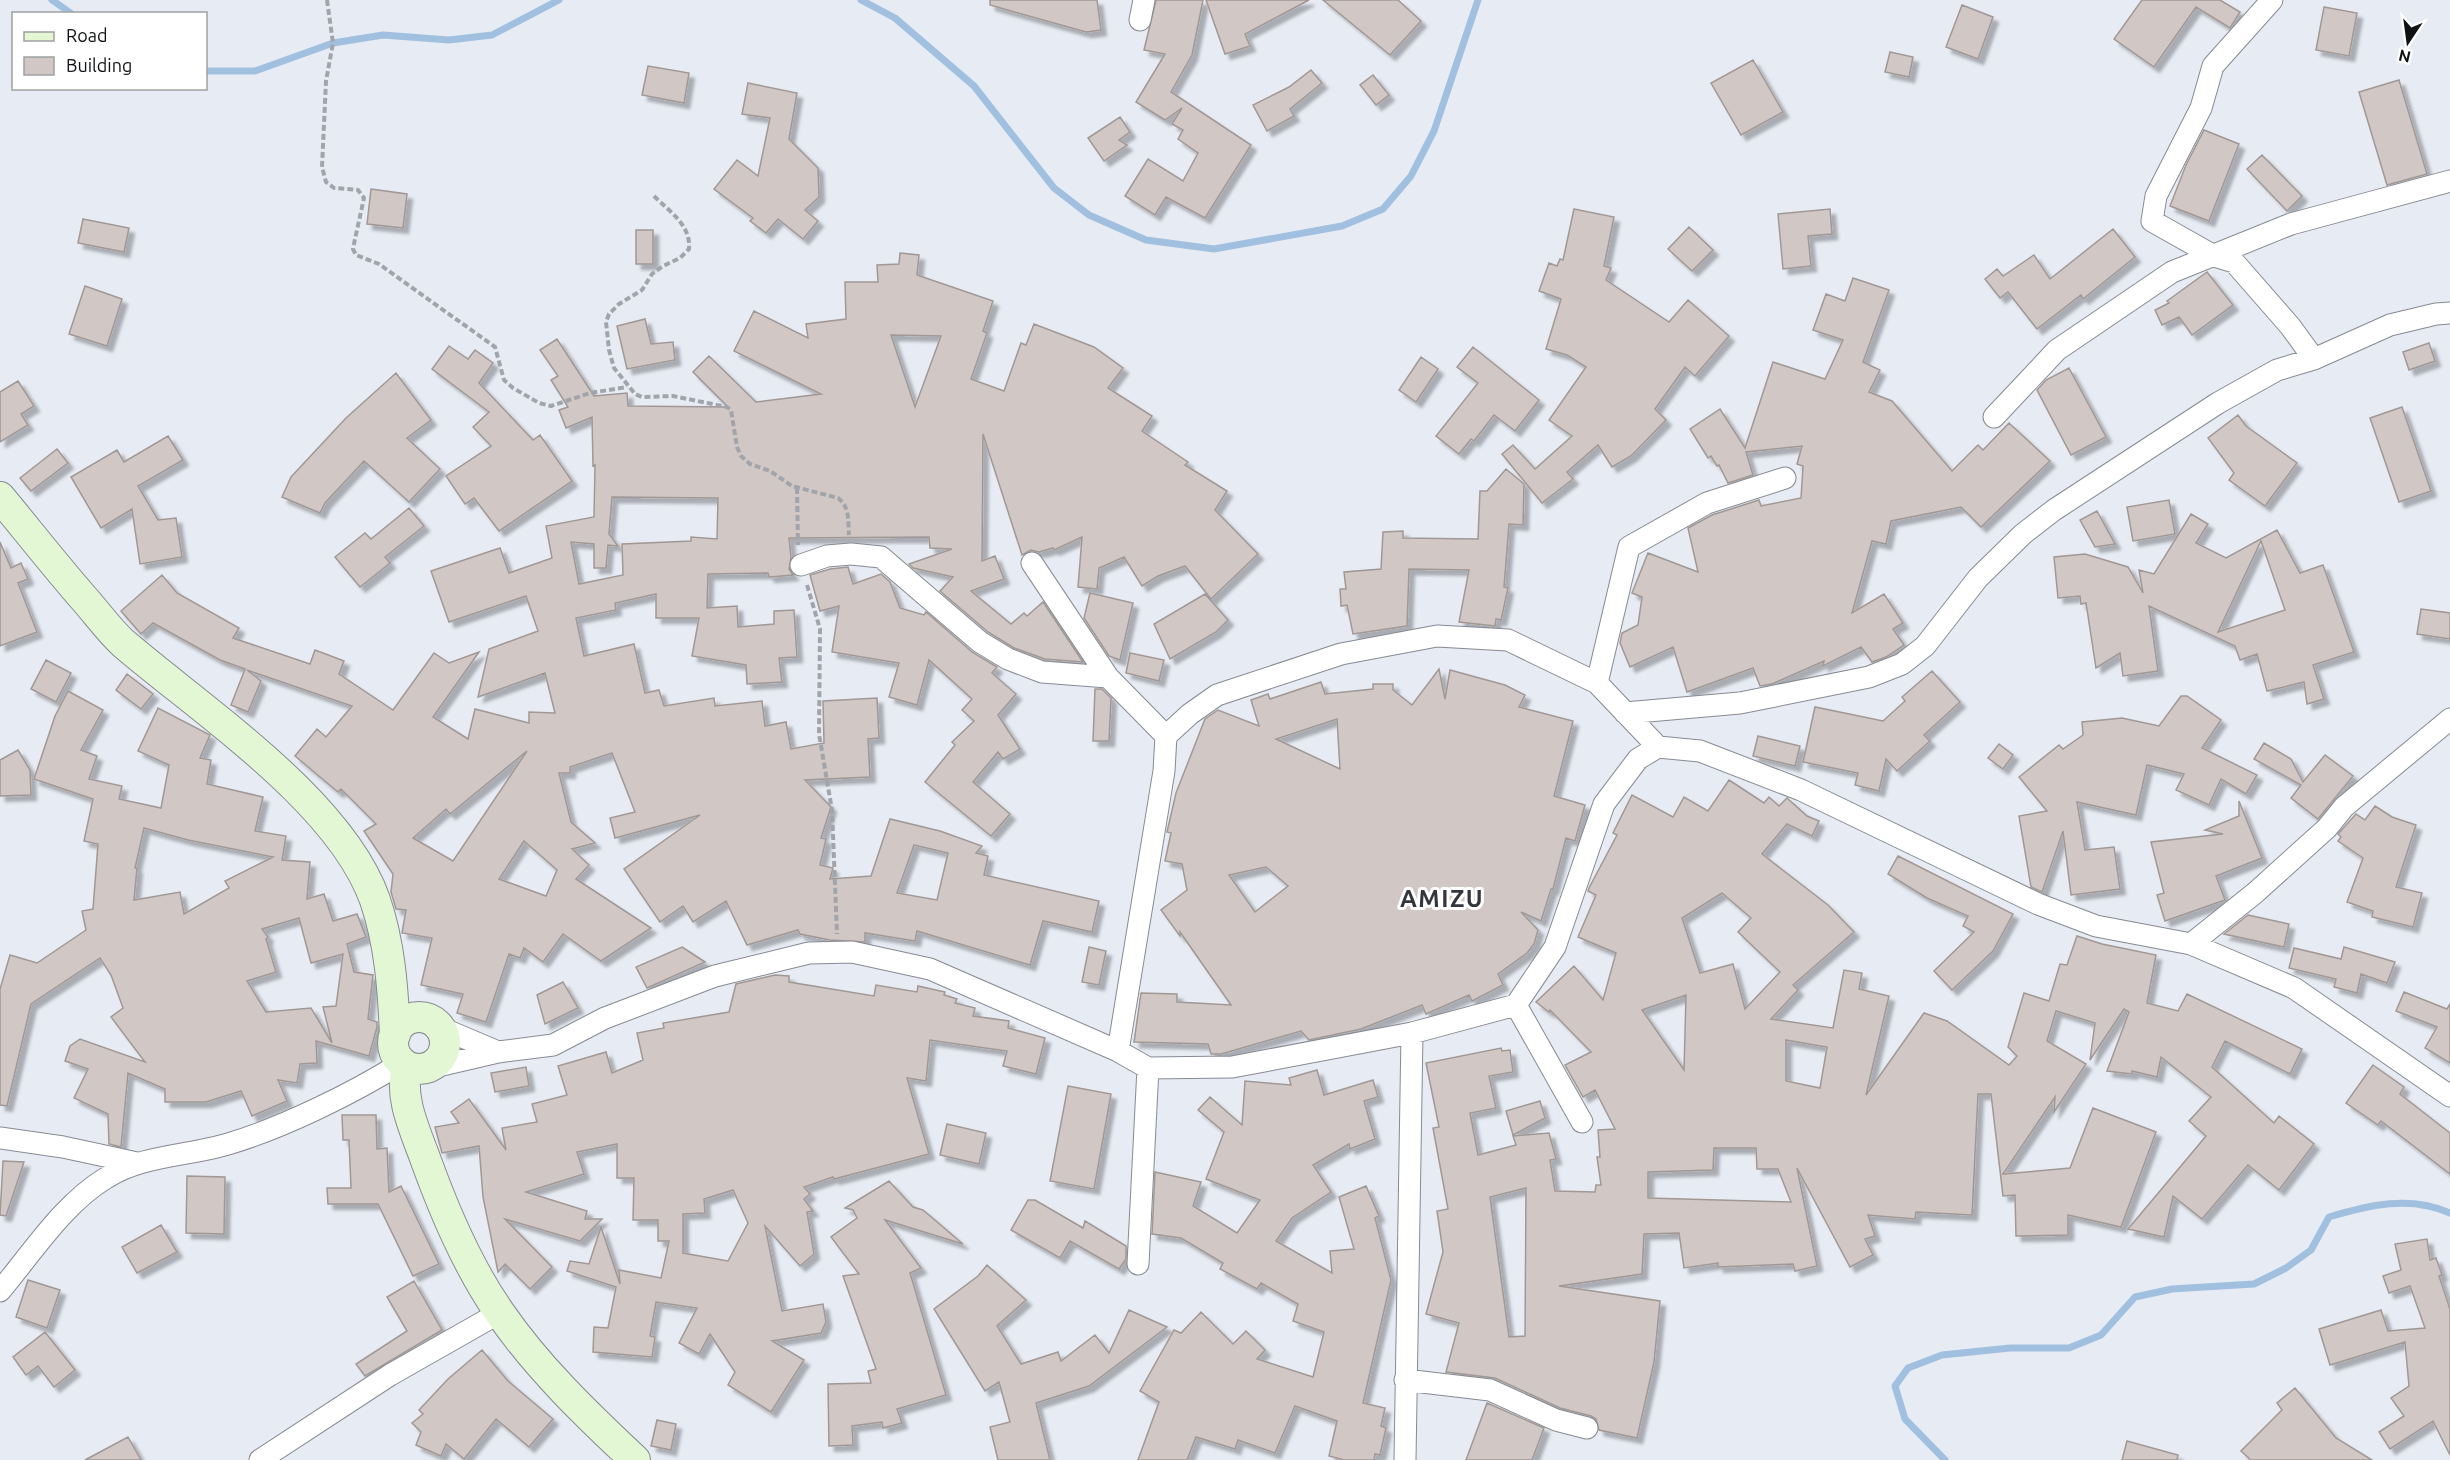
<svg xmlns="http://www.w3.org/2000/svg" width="2450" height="1460" viewBox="0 0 2450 1460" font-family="Ubuntu,sans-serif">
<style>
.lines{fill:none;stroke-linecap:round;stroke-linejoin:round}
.stream{stroke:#a1c0df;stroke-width:7}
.building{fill:#d1c7c4;stroke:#a19895;stroke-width:1.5;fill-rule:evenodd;filter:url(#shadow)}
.street-casing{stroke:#868a92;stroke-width:23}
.secondary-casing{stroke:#868a92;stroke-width:32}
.path{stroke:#a1a5ab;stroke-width:4;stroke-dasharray:6 3;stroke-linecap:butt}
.street{stroke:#fff;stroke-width:21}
.secondary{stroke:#e3f7d4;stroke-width:30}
.labels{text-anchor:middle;stroke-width:6;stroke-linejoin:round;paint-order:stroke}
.district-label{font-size:24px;font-weight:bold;letter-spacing:1.5px;fill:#33373d;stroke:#fff}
</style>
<defs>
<filter id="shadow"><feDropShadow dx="5.5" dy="5.5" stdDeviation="1.5" flood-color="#0004"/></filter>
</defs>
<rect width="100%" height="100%" fill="#e7ecf4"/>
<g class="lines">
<path class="stream" d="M52 0 72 14
M861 0 895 18 974 86 1054 188 1089 215 1146 240 1214 249 1342 226 1383 209 1411 176 1434 131 1478 0
M206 71H255L333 43 383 35 449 40 492 35 559 0
M1945 1460 1905 1419 1895 1386 1908 1368 1942 1355 2010 1348H2069L2101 1335 2135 1297 2172 1289 2254 1284 2286 1268 2311 1250 2329 1217C2369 1205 2410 1195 2450 1213"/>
</g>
<path class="building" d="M990 0H1097L1101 30 1086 32 990 5Z
M1156 0H1203L1192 55 1171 92 1251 145 1205 218 1166 197 1155 215 1125 196 1148 159 1183 181 1198 153 1178 139 1183 130 1172 124 1182 108 1165 120 1136 102 1165 54 1144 50Z
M1206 0H1309L1245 34 1250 46 1225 54Z
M1323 0H1398L1421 21 1390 55Z
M2142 0H2220L2240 12 2230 28 2196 7 2154 67 2114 39Z
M1962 5 1993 17 1978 59 1946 47Z
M2324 7 2357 13 2349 56 2316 50Z
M1890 52 1913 57 1909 77 1885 72Z
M1753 60 1783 112 1741 135 1711 83Z
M648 66 689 73 684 103 642 95Z
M1311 70 1322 83 1290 109 1294 116 1267 131 1253 105 1289 87Z
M1373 75 1389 95 1376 105 1360 85Z
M2399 80 2427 174 2387 185 2359 92Z
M748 83 797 93 789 139 818 168 819 197 805 210 818 221 803 239 778 219 766 233 750 221 753 218 714 189 737 160 758 176 770 118 742 114Z
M1120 117 1130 132 1119 140 1127 145 1104 161 1088 138Z
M2204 130 2239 144 2209 221 2170 206 2186 165Z
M2262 155 2302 196 2287 211 2247 169Z
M371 189 407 194 403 228 367 224Z
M1574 209 1614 217 1604 266 1611 268 1606 280 1669 322 1688 300 1729 336 1695 376 1685 367 1655 409 1666 420 1631 456 1612 467 1598 445 1567 472 1573 479 1542 503 1502 454 1513 445 1535 469 1572 436 1549 420 1586 367 1567 355 1546 349 1561 299 1539 291 1549 263 1557 266 1560 259 1563 260Z
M1830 209 1832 234 1808 236 1811 266 1783 269 1778 214Z
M83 219 129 228 124 252 78 243Z
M1689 227 1713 250 1692 271 1668 249Z
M2113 229 2135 257 2083 299 2081 295 2037 329 2008 292 2000 298 1985 279 1997 269 2003 276 2034 255 2050 279Z
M636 230H653V264H636Z
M900 253 919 255 917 275 993 301 983 331 987 333 971 379 1004 391 1021 343 1026 345 1034 324 1094 347 1123 368 1108 388 1152 416 1142 431 1188 462 1185 465 1227 491 1215 510 1258 554 1211 599 1185 566 1158 576 1142 586 1124 557 1099 568 1097 589 1078 587 1082 537 1054 550 1053 548 1039 552 1031 550 1022 555 983 434 982 561 995 556 1004 579 971 591 1011 624 1024 613 1027 616 1043 602 1083 662 1045 659 1014 648 988 632 940 591 953 577 913 568 909 564 952 549 930 548 929 537 789 538 791 557 789 569 793 575 769 577 768 573 708 574 707 608 737 606 738 627 774 624V611L794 610 797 657 779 658 782 682 747 684 746 665 692 656 699 618H656V594L615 603 616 610 576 618 584 656 634 644 645 693 659 690 664 706 714 698 715 706 762 701 765 726 786 722 791 749 824 743 823 701 877 698 879 738 868 739 870 777 805 780 831 807 821 838 826 839 820 865 833 868 830 879 871 876 890 819 940 831 982 846 976 853 988 856 984 875 1099 901 1092 932 1043 921 1030 965 917 931 915 941 865 933V942L830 940 800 934 798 930 747 945 726 901 693 922 683 906 660 922 624 869 700 815 615 838 610 818 635 812 612 753 570 767V773H559L571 822 595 843 572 849 589 865 576 879 651 928 601 961 563 934 543 962 524 948 520 958 509 954 486 1022 457 1013 463 994 421 985 432 938 402 933 406 910 396 909 391 892 393 874 364 831 376 824 341 789 338 792 295 756 317 729 326 737 352 706 247 670 261 681 248 712 231 705 245 669 220 660 153 623 141 634 121 611 162 575 177 593 239 628 233 638 310 664 315 650 344 661 339 674 393 710 434 653 449 663 479 652 433 717 468 739 475 709 529 723V712L555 713 545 673 478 697 489 649 538 631 526 596 449 622 431 571 500 548 509 573 552 558 546 526 594 517 595 465 593 466 592 417 566 428 559 410 568 407 551 380 558 376 540 350 557 339 594 396 627 393 628 406 728 407 693 372 709 356 756 402 821 394 734 351 754 311 808 338 806 324 846 319 845 282H878L877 265 899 264ZM891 335 941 336 915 407ZM612 497 718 498 717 539 691 537V541L622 544 623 575 579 584 571 542 594 544V568H606L608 545 618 546 609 534ZM527 751 453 861 413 838 446 809 450 814ZM524 841 557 870 546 896 499 879ZM914 845 948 853 937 900 897 893Z
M2207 272 2233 305 2192 335 2179 317 2162 325 2155 310 2169 303 2167 301Z
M1853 278 1889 290 1863 362 1880 370 1869 392 1892 401 1952 471 1978 445 1983 450 2009 423 2050 461 1981 527 1961 507 1891 521 1886 544 1872 541 1852 613 1884 594 1903 623 1893 629 1904 645 1886 657 1872 662 1861 647 1823 666 1824 661 1772 684 1760 686 1753 668 1687 692 1673 647 1630 667 1620 643 1622 633 1638 625 1642 597 1632 593 1648 553 1698 572 1688 528 1712 515 1759 500 1761 506 1801 498 1803 466 1797 464 1802 446 1746 452 1753 475 1728 483 1719 465 1717 466 1711 456 1708 458 1690 429 1720 409 1745 448 1773 362 1825 379 1843 340 1813 330 1826 294 1845 301Z
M85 286 122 299 107 346 69 334Z
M645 319 651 344 673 342 675 360 627 369 617 326Z
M2429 343 2435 361 2409 370 2403 352Z
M449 346 468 359 475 350 493 363 479 383 533 440 540 435 572 481 499 531 474 498 465 504 446 476 491 446 473 427 489 412 432 369Z
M1473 347 1539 400 1515 431 1494 415 1474 441 1471 439 1459 454 1436 436 1478 383 1457 367Z
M1421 357 1438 369 1416 402 1399 390Z
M2069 368 2106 437 2071 455 2037 390 2046 380Z
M396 373 431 420 407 438 440 469 409 502 364 461 325 503 320 513 282 497 291 477 346 418Z
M18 381 34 406 21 414 28 425 0 442V392Z
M2402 407 2431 491 2399 502 2370 418Z
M2238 415 2246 426 2297 463 2265 506 2229 480 2234 473 2208 438Z
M168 436 183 460 138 486 158 520 176 518 182 557 140 564 132 509 101 528 71 477 117 450 124 462Z
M57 449 68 463 31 491 20 478Z
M1506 469 1524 484 1523 525 1509 524 1504 587 1508 588 1501 620 1496 619 1495 626 1459 622 1469 570 1409 569 1407 626 1353 634 1347 605 1341 606 1340 589H1346L1344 572 1381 569 1383 532 1403 531V538L1478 539 1480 491H1487Z
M2169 500 2175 534 2133 541 2127 507Z
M409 508 424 526 385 557 390 563 360 587 335 557 365 533 371 539Z
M2097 511 2115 544 2095 547 2080 520Z
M2191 514 2208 524 2196 543 2226 558 2277 530 2300 573 2323 565 2354 652 2313 665 2324 699 2307 704 2304 682 2267 691 2257 654 2240 660 2235 646 2149 606 2158 671 2123 676 2120 653 2096 668 2086 603 2081 604 2080 596 2058 598 2054 557 2085 554 2128 567 2143 593 2139 570 2154 574ZM2261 541 2285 610 2218 632Z
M0 542 11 568 21 563 28 579 18 583 37 632 0 646Z
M848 567 853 584 881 574 890 582 900 608 924 615 926 612 972 652 997 667 992 673 1016 694 998 715 1020 749 1003 759 998 752 973 782 1010 814 991 836 925 782 955 745 952 742 974 721 962 710 972 699 929 660 917 705 889 697 899 663 832 652 839 606 820 611 810 575 830 569Z
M1090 593 1133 603 1120 660 1109 656 1084 618Z
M1205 594 1228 620 1216 632 1170 659 1154 624Z
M2421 609 2450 613V639L2417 634Z
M1130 653 1164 660 1159 681 1126 673Z
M46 660 71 673 56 702 31 689Z
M1439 669 1445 699 1450 670 1505 685 1525 695 1519 707 1573 721 1554 796 1585 805 1575 841 1566 838 1553 889H1551L1541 921 1521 912 1538 930 1534 944 1527 953 1498 974 1503 985 1472 1001 1469 995 1426 1014 1422 1005 1361 1029 1309 1040 1301 1031 1221 1054H1211L1208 1044 1134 1042 1141 993 1177 994V1002L1231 1005 1180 932V936L1161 910 1187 890 1182 864 1165 861 1171 833 1167 832 1176 793 1205 719 1218 710 1259 726 1251 700 1268 694 1270 699 1321 682 1325 694 1373 689V684H1393V690L1412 705ZM1337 719 1340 769 1276 739ZM1266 867 1288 886 1255 912 1229 875Z
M1932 671 1960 702 1924 735 1930 741 1897 771 1886 759 1879 791 1855 785 1858 773 1803 762 1815 707 1883 721 1905 701 1902 697Z
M127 674 153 694 141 709 116 690Z
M1095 689H1102L1111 698 1109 741H1093Z
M68 691 103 710 81 750 97 756 89 779 122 786 119 799 161 808 169 765 138 751 158 708 210 735 200 758 211 760 207 784 263 797 255 831 286 836 282 860 310 862 307 899 324 894 333 921 357 914 366 937 347 944 354 972 373 975 368 1019 377 1022V1027L369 1056 316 1041 317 1063 300 1064 297 1083 278 1080 287 1101 252 1116 241 1091 206 1102H165V1089L128 1073 121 1147 109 1144 108 1114 74 1098 88 1069 65 1061 70 1046 80 1039 145 1062 111 1017 123 1008 111 975 100 958 31 1004 7 1106 0 1105V989L10 955 37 963 86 930 82 911 93 909 98 844 84 841 93 799 34 779 55 716ZM144 828 188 840 273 857 225 881 229 888 184 914 180 892 134 900 137 868H135ZM299 918 311 963 343 954 336 1006 323 1007 332 1043 311 1008 266 1012 247 981 276 972 266 939 268 937 262 929Z
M2181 696H2187L2221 720 2202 748 2257 775 2246 794 2221 779 2209 805 2176 790 2184 774 2147 765 2136 815 2077 802 2085 850 2114 847 2120 889 2071 895 2063 831 2042 892 2031 887 2019 816 2047 811 2019 777 2059 745 2063 749 2083 735 2082 722 2122 718 2159 726Z
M1758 736 1800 746 1795 766 1753 756Z
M2264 743 2291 759 2303 782 2325 755 2353 776 2318 819 2291 798 2301 785 2254 759Z
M1999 744 2013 755 2003 769 1988 758Z
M18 750 30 770 31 795 0 796V760Z
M1729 780 1764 803 1769 797 1779 806 1787 798 1807 816 1819 821 1812 836 1787 824 1762 854 1828 905 1854 932 1793 985 1798 990 1771 1019 1833 1028 1844 970 1862 973 1859 989 1889 996 1866 1095 1924 1013 1947 1021 2009 1065 2017 1056 2008 1047 2024 993 2049 1001 2060 964 2067 965 2077 936 2102 944 2156 955 2147 1003 2178 1011 2187 994 2302 1049 2290 1074 2225 1041 2212 1067 2274 1123 2279 1116 2314 1144 2279 1190 2248 1165 2202 1219 2173 1196 2164 1237 2128 1229 2206 1136 2189 1121 2211 1097 2161 1057 2157 1077 2132 1071V1074L2107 1071 2129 1012 2124 1009 2090 1060 2095 1023 2056 1011 2047 1041 2086 1064 2054 1112 2055 1097 2003 1174 2070 1168 2093 1108 2156 1132 2121 1227 2068 1215V1235L2016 1236 2015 1195 2003 1196 1991 1094H1978L1972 1215 1916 1212 1915 1219 1868 1215 1875 1236 1865 1239 1873 1255 1850 1267 1797 1168 1817 1266 1795 1271 1793 1264 1718 1267V1263L1684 1268 1679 1233 1644 1234 1642 1274 1559 1286 1660 1301 1654 1362 1637 1438 1599 1430 1596 1419 1591 1416 1560 1408 1495 1378 1446 1372 1459 1323 1426 1314 1443 1252 1437 1211 1448 1209 1433 1128 1439 1127 1426 1063 1501 1048 1502 1051 1510 1050 1513 1072 1489 1076 1496 1108 1470 1113 1478 1155 1516 1145 1513 1136 1549 1133 1556 1159 1550 1160 1555 1191 1595 1192 1596 1185H1601L1597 1157H1600L1598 1130 1615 1129 1595 1090 1583 1097 1565 1065 1591 1052 1550 1010 1549 1012 1536 1002 1574 966 1603 1000 1616 953 1578 937 1596 895 1588 891 1589 888 1617 835 1613 833 1632 795 1673 817 1684 797 1708 811ZM1722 893 1751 918 1738 932 1780 972 1745 1009 1733 964 1700 973 1682 918ZM1686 995 1684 1070 1642 1010ZM1786 1040 1827 1047 1820 1088 1786 1081ZM1714 1148H1756L1757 1169H1778L1791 1202 1648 1198V1172L1713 1170ZM1526 1188 1525 1336 1509 1337 1490 1197Z
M2239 801 2262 858 2216 876 2225 900 2165 921 2157 895 2164 893 2151 842 2223 834 2205 830 2239 816Z
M2375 806 2392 817 2416 825 2396 887 2422 893 2413 927 2372 917 2373 911 2347 902 2363 858 2338 841 2341 837 2338 834 2356 814 2365 820Z
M1898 856 2013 914 1993 951 1952 990 1934 971 1974 932 1963 926 1968 916 1927 898 1888 874Z
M2248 915 2289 924 2284 947 2224 934Z
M682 947 705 962 647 988 636 967Z
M1089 947 1106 951 1099 985 1082 982Z
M2344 947 2395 962 2387 983 2361 974 2357 993 2334 987 2336 979 2289 968 2294 948 2341 959Z
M775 975 789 976V982L874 996 876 985 917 992 918 986 945 992 944 995 957 999 955 1003 975 1008 973 1016 1009 1021 1008 1028 1045 1038 1036 1074 1003 1066 1007 1051 930 1040 926 1081 907 1078 929 1154 834 1179 833 1177 804 1187 810 1194 804 1199 813 1211 807 1212 814 1254 800 1266 765 1226 782 1311 823 1304 826 1322 821 1333 772 1341 804 1360 771 1412 728 1385 735 1372 710 1334 699 1354 679 1343 697 1308 656 1302 650 1336 655 1337 652 1357 593 1352 594 1327 608 1328 616 1287 567 1271 570 1261 589 1264 601 1227 620 1284 619 1270 661 1278 669 1241H658V1220H633L634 1178H617V1144L577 1152 584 1174 526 1192 587 1211 585 1219H602L580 1241 505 1219 552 1267 530 1289 505 1264 498 1272 483 1197 479 1146 442 1153 435 1127 459 1123 451 1112 469 1099 506 1150 502 1128 537 1122 532 1104 567 1095 558 1066 606 1052 612 1073 643 1060 637 1033 664 1028 663 1023 729 1012 736 984ZM733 1190 748 1223 728 1261 683 1253V1214L705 1213 704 1199Z
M563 982 578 1008 545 1024 537 995Z
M2404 992 2447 1009 2450 1004V1063L2425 1048 2437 1027 2396 1011Z
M2373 1065 2404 1087 2400 1094 2450 1133V1174L2381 1121 2378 1125 2346 1103Z
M526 1067 529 1086 495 1092 491 1073Z
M1317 1070 1324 1095 1373 1080 1378 1097 1364 1101 1375 1139 1350 1149 1349 1144 1313 1165 1331 1192 1292 1218 1276 1241 1332 1273 1330 1251 1354 1249 1339 1197 1366 1186 1379 1216 1375 1218 1391 1280 1363 1403 1385 1408 1381 1426 1386 1428 1380 1455 1375 1454 1374 1460H1344L1329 1456 1337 1421 1295 1406 1275 1453 1238 1440 1235 1449 1196 1437 1187 1460H1138L1159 1402 1140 1391 1174 1330 1181 1333 1201 1312 1233 1344 1246 1331 1265 1350 1257 1359 1313 1377 1324 1332 1293 1321 1298 1304 1261 1283 1257 1289 1220 1269 1223 1263 1181 1238 1152 1234 1155 1172 1201 1182 1193 1206 1237 1233 1260 1200 1206 1179 1224 1132 1198 1110 1210 1097 1242 1125 1245 1081 1291 1085 1289 1078Z
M1068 1086 1111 1094 1094 1189 1050 1181Z
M1540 1101 1545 1118 1513 1135 1506 1111Z
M342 1115H376L377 1149 387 1148 389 1192 401 1186 439 1264 413 1276 378 1204H328L327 1188H351L349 1140H343Z
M947 1124 986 1133 979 1164 940 1155Z
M3 1161 24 1162 6 1216 0 1215Z
M187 1176 225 1177 224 1234 186 1233Z
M889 1181 913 1207 923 1210 963 1244 885 1220 921 1268 910 1273 946 1395 897 1409 902 1423 883 1428 882 1422 852 1426 853 1445 829 1446 828 1384 871 1383 868 1371 876 1369 843 1276 859 1274 831 1237 857 1218 853 1210 845 1208Z
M1028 1200H1035L1083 1228 1085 1221 1126 1246V1259L1119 1269 1070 1241 1060 1258 1011 1230Z
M161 1225 177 1252 137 1273 122 1247Z
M2427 1239 2430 1260 2436 1258 2442 1275 2439 1276 2450 1309V1455L2433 1421 2390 1449 2379 1432 2404 1416 2391 1398 2409 1386 2405 1342 2330 1365 2319 1329 2381 1310 2388 1331 2425 1328 2410 1286 2389 1293 2383 1276 2401 1270 2395 1244Z
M987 1265 1026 1300 997 1326 1021 1364 1058 1352 1061 1361 1095 1335 1109 1353 1129 1310 1167 1327 1089 1386 1036 1403 1050 1460H998L990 1427 1010 1422 999 1382 985 1391 934 1309 978 1276Z
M28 1280 60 1290 47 1328 16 1317Z
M414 1281 442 1330 365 1376 356 1364 407 1331 387 1297Z
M45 1332 75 1370 54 1387 38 1366 26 1375 13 1357Z
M482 1350 508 1381 553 1419 529 1447 496 1419 464 1459 446 1444 441 1456 416 1445 421 1432 412 1423 423 1414 419 1410 448 1379Z
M2295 1388 2336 1438 2372 1460H2251L2241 1451 2282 1410 2277 1403Z
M1487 1403 1544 1428 1532 1460H1466Z
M657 1420 676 1424 671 1450 651 1446Z
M128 1437 141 1460H85Z
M2127 1441 2178 1455 2177 1460H2122Z"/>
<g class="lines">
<defs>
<path id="street" d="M2272 0 2213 66 2201 108 2156 196 2152 221 2214 256 2234 262 2290 326 2314 359
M1140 20 1144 0
M1994 417 2057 350 2172 272 2291 224 2450 181
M1032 563 1108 677
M801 565 827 556 851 554 881 557 980 642 1008 659 1042 672 1108 677 1166 736
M1597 683 1629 547 1707 503 1785 478
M1625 713 1740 703 1869 677 1902 664 1925 646 1978 578 2023 534 2054 510 2218 403 2277 370 2314 359 2390 325 2436 314 2450 313
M2191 944 2255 893 2327 828 2344 807 2450 719
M1516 1005 1582 1122
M439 1027 498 1052
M1118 1051 1164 771 1166 736 1190 714 1217 695 1341 654 1437 636 1508 640 1597 683 1658 747
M425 1069 498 1052 553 1045 605 1018 715 976 809 953 852 952 930 969 1118 1051 1148 1068 1232 1067 1412 1033 1516 1005 1555 947 1604 804 1638 759 1658 747 1700 751 1801 790 2038 904 2096 926 2191 944 2294 988 2450 1096
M0 1138 63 1147 137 1163
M1138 1264 1148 1068
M0 1291C32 1253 63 1204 106 1178 142 1155 188 1156 228 1144 282 1128 354 1093 401 1063
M1405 1380 1490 1390 1556 1420 1587 1428
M260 1460 390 1375 499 1313
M1405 1460 1412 1033"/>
<path id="secondary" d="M0 497C29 532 57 568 87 602 99 616 110 631 123 643 201 710 340 801 375 900 390 944 393 989 395 1035
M393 1043a26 26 0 1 1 52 0a26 26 0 1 1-52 0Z
M407 1066C399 1097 414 1128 425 1158 444 1211 467 1266 500 1313 537 1367 587 1415 635 1460"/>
</defs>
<use href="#street" class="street-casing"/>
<use href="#secondary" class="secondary-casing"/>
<path class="path" d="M327 0 333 43 326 81 322 167 326 182 334 188 358 190 364 198 355 239 353 249 356 255 379 264 495 347 504 380 513 388 539 403 551 406 590 393 627 387
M654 196C670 212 691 225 689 249L680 258 663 266 652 274 642 290 619 304 609 314 606 322 609 350 614 368 635 394 642 397 673 396 727 407 731 410 737 447 741 456 750 464 770 471 792 486 838 498C850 507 848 521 849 535
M797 488 798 545
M807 585 820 629 819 734 832 810 837 934"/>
<use href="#street" class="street"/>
<use href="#secondary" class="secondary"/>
</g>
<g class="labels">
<g class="district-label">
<text x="1442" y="907">AMIZU</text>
</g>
</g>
<rect x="12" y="12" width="195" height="78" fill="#ffffff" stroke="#9fa0a1" stroke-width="1.5"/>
<rect x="24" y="32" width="30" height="9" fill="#e3f7d4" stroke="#9fa0a1" stroke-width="1.5"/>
<text x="66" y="42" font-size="18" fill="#0f1113">Road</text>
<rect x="24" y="57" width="30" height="18" fill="#d1c7c4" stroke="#9fa0a1" stroke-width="1.5"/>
<text x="66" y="72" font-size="18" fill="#0f1113">Building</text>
<g transform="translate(2408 42) rotate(193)" stroke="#ffffff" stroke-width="4.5" paint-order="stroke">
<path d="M0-4.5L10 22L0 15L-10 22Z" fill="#0f1113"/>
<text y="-9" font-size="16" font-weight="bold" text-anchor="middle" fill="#0f1113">N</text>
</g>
</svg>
